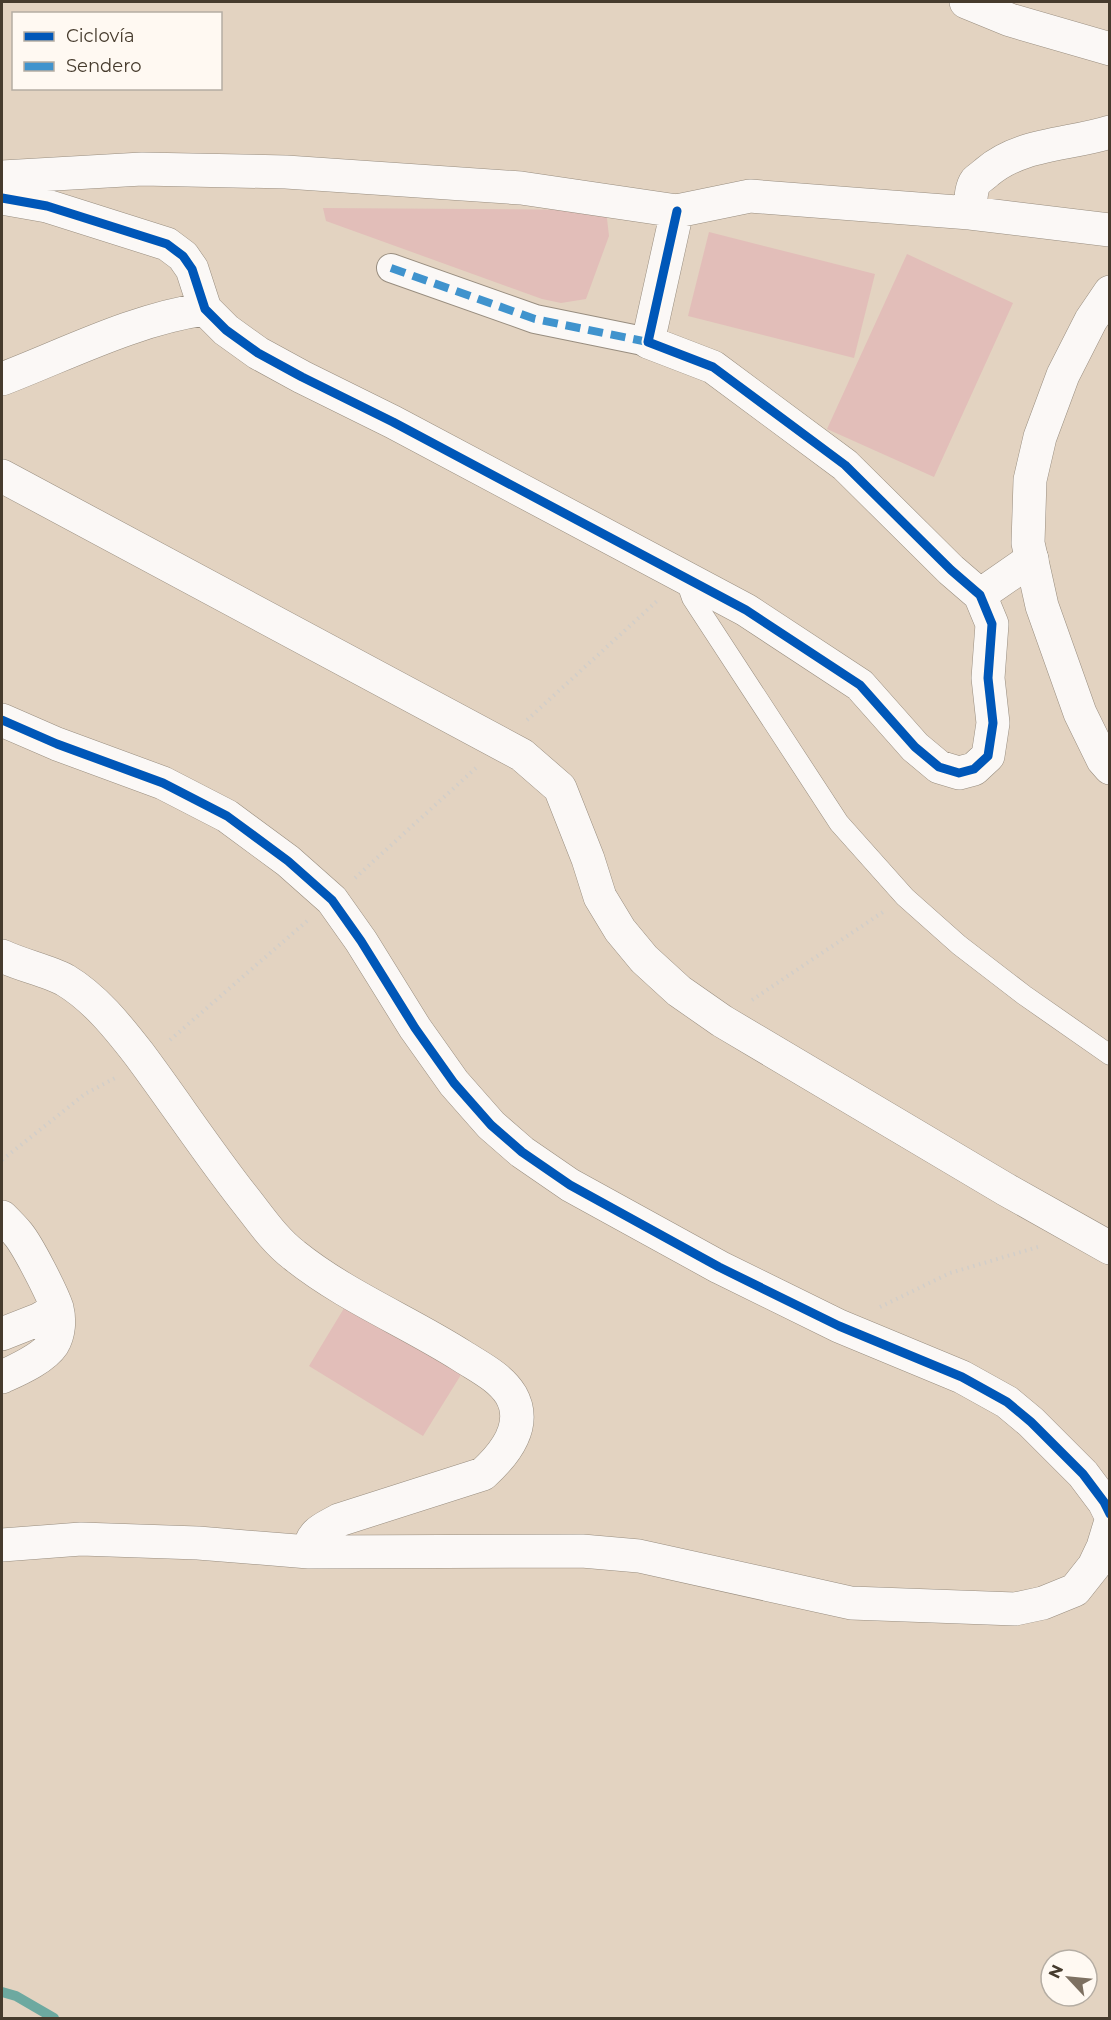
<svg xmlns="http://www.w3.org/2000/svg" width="1111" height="2020" viewBox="0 0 1111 2020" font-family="Montserrat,sans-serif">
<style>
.green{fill:#e2beb9}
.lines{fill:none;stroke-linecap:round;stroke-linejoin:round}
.stream{stroke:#6da9a0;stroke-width:10}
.service-casing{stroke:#988d7f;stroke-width:21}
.pedestrian-casing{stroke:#988d7f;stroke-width:30}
.minor-casing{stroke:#988d7f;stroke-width:34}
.tertiary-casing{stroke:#988d7f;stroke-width:34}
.path{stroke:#d2cec9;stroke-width:4;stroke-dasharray:1.5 4.5;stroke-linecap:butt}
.service{stroke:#fbf8f6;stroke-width:20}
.pedestrian{stroke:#fbf8f6;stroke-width:28}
.minor{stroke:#fbf8f6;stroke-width:33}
.tertiary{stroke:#fbf8f6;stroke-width:33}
.quiet{stroke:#4093cd;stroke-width:8;stroke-dasharray:15 8;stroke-linecap:butt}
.cycleway-casing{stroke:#fff9f2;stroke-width:13}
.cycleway{stroke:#0057b8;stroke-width:9}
</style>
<rect width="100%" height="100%" fill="#e3d3c1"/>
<path class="green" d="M323 208 606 210 609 236 586 299 561 303 542 299 326 221Z
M709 232 875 274 854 358 688 316Z
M907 254 1013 303 934 477 827 429Z
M349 1300 464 1370 423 1436 309 1366Z"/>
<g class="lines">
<path class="stream" d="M2 1992 16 1996 54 2018"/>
<defs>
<path id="service" d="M685 578 692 598 839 823 905 897 959 945 1024 995 1110 1055"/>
<path id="pedestrian" d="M391 268 535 319 648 342"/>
<path id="minor" d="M966 2 1010 20 1110 49
M2 177 142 169 286 172 521 188 677 211 750 196 970 213 1110 230
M2 198 47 206 167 244 183 256 192 269 205 309 226 330 258 353 302 377 393 422 746 610 860 685 915 747 939 767 959 773 974 769 988 756 993 723 988 678 992 624 980 595 951 570 845 465 713 367 648 342 677 211
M970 213C971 203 970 189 976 181 979 178 984 175 987 172 1021 143 1069 145 1110 132
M2 379C67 354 135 319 205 309
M2 476 522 755 560 788 588 859 600 897 620 930 644 959 679 991 722 1021 1005 1189 1110 1248
M980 595 1032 559
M2 720 57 744 163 783 227 816 288 861 332 900 361 941 415 1028 454 1083 491 1125 522 1152 570 1185 719 1267 839 1326 962 1377 1007 1402 1031 1422 1083 1474 1104 1502 1110 1514
M2 956C21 965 48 971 65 980 95 998 118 1027 139 1054 174 1101 207 1151 243 1197 259 1217 274 1240 294 1255 345 1296 407 1321 462 1356 479 1367 500 1377 511 1395 528 1425 505 1454 483 1474L339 1520C323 1529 311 1532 309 1552
M2 1217C7 1222 13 1228 18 1234 28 1246 52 1293 57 1308 60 1320 59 1334 53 1344 43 1359 17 1370 2 1377
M2 1334 40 1319 57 1309
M2 1545 81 1539 198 1543 309 1552 582 1551 639 1556 851 1603 1015 1609 1043 1603 1075 1590 1094 1566 1103 1547 1110 1524"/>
<path id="tertiary" d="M1110 292 1091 320 1063 375 1040 437 1030 480 1028 543 1042 606 1080 713 1103 760 1110 768"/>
</defs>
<use href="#service" class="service-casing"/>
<use href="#pedestrian" class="pedestrian-casing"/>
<use href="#minor" class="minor-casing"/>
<use href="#tertiary" class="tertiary-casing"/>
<path class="path" d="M527 720 657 601
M355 878 476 768
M752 1000 883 912
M170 1040 307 921
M2 1160 85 1094 115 1078
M880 1307 950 1273 1038 1247"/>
<use href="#service" class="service"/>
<use href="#pedestrian" class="pedestrian"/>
<use href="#minor" class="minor"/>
<use href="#tertiary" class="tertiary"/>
<path class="quiet" d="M391 268 535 319 648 342"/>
<defs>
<path id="cycleway" d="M2 198 47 206 167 244 183 256 192 269 205 309 226 330 258 353 302 377 393 422 746 610 860 685 915 747 939 767 959 773 974 769 988 756 993 723 988 678 992 624 980 595 951 570 845 465 713 367 648 342 677 211
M2 720 57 744 163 783 227 816 288 861 332 900 361 941 415 1028 454 1083 491 1125 522 1152 570 1185 719 1267 839 1326 962 1377 1007 1402 1031 1422 1083 1474 1104 1502 1110 1514"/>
</defs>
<use href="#cycleway" class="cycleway-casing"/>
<use href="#cycleway" class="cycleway"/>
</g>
<rect width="1111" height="2020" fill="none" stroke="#463b2d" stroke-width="6"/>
<rect x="12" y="12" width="210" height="78" fill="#fff9f2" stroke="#b5ada3" stroke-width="1.5"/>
<rect x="24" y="32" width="30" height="9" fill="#0057b8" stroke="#b5ada3" stroke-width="1.5"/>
<text x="66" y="42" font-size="18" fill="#463b2d">Ciclovía</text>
<rect x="24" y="62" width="30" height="9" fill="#4093cd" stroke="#b5ada3" stroke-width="1.5"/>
<text x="66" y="72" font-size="18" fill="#463b2d">Sendero</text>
<g transform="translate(1069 1978) rotate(296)"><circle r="28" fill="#fff9f2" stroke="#b5ada3" stroke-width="1.5"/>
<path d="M0-4.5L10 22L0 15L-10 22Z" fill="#7d7061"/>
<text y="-9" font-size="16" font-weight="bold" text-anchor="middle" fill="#463b2d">N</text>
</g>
</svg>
